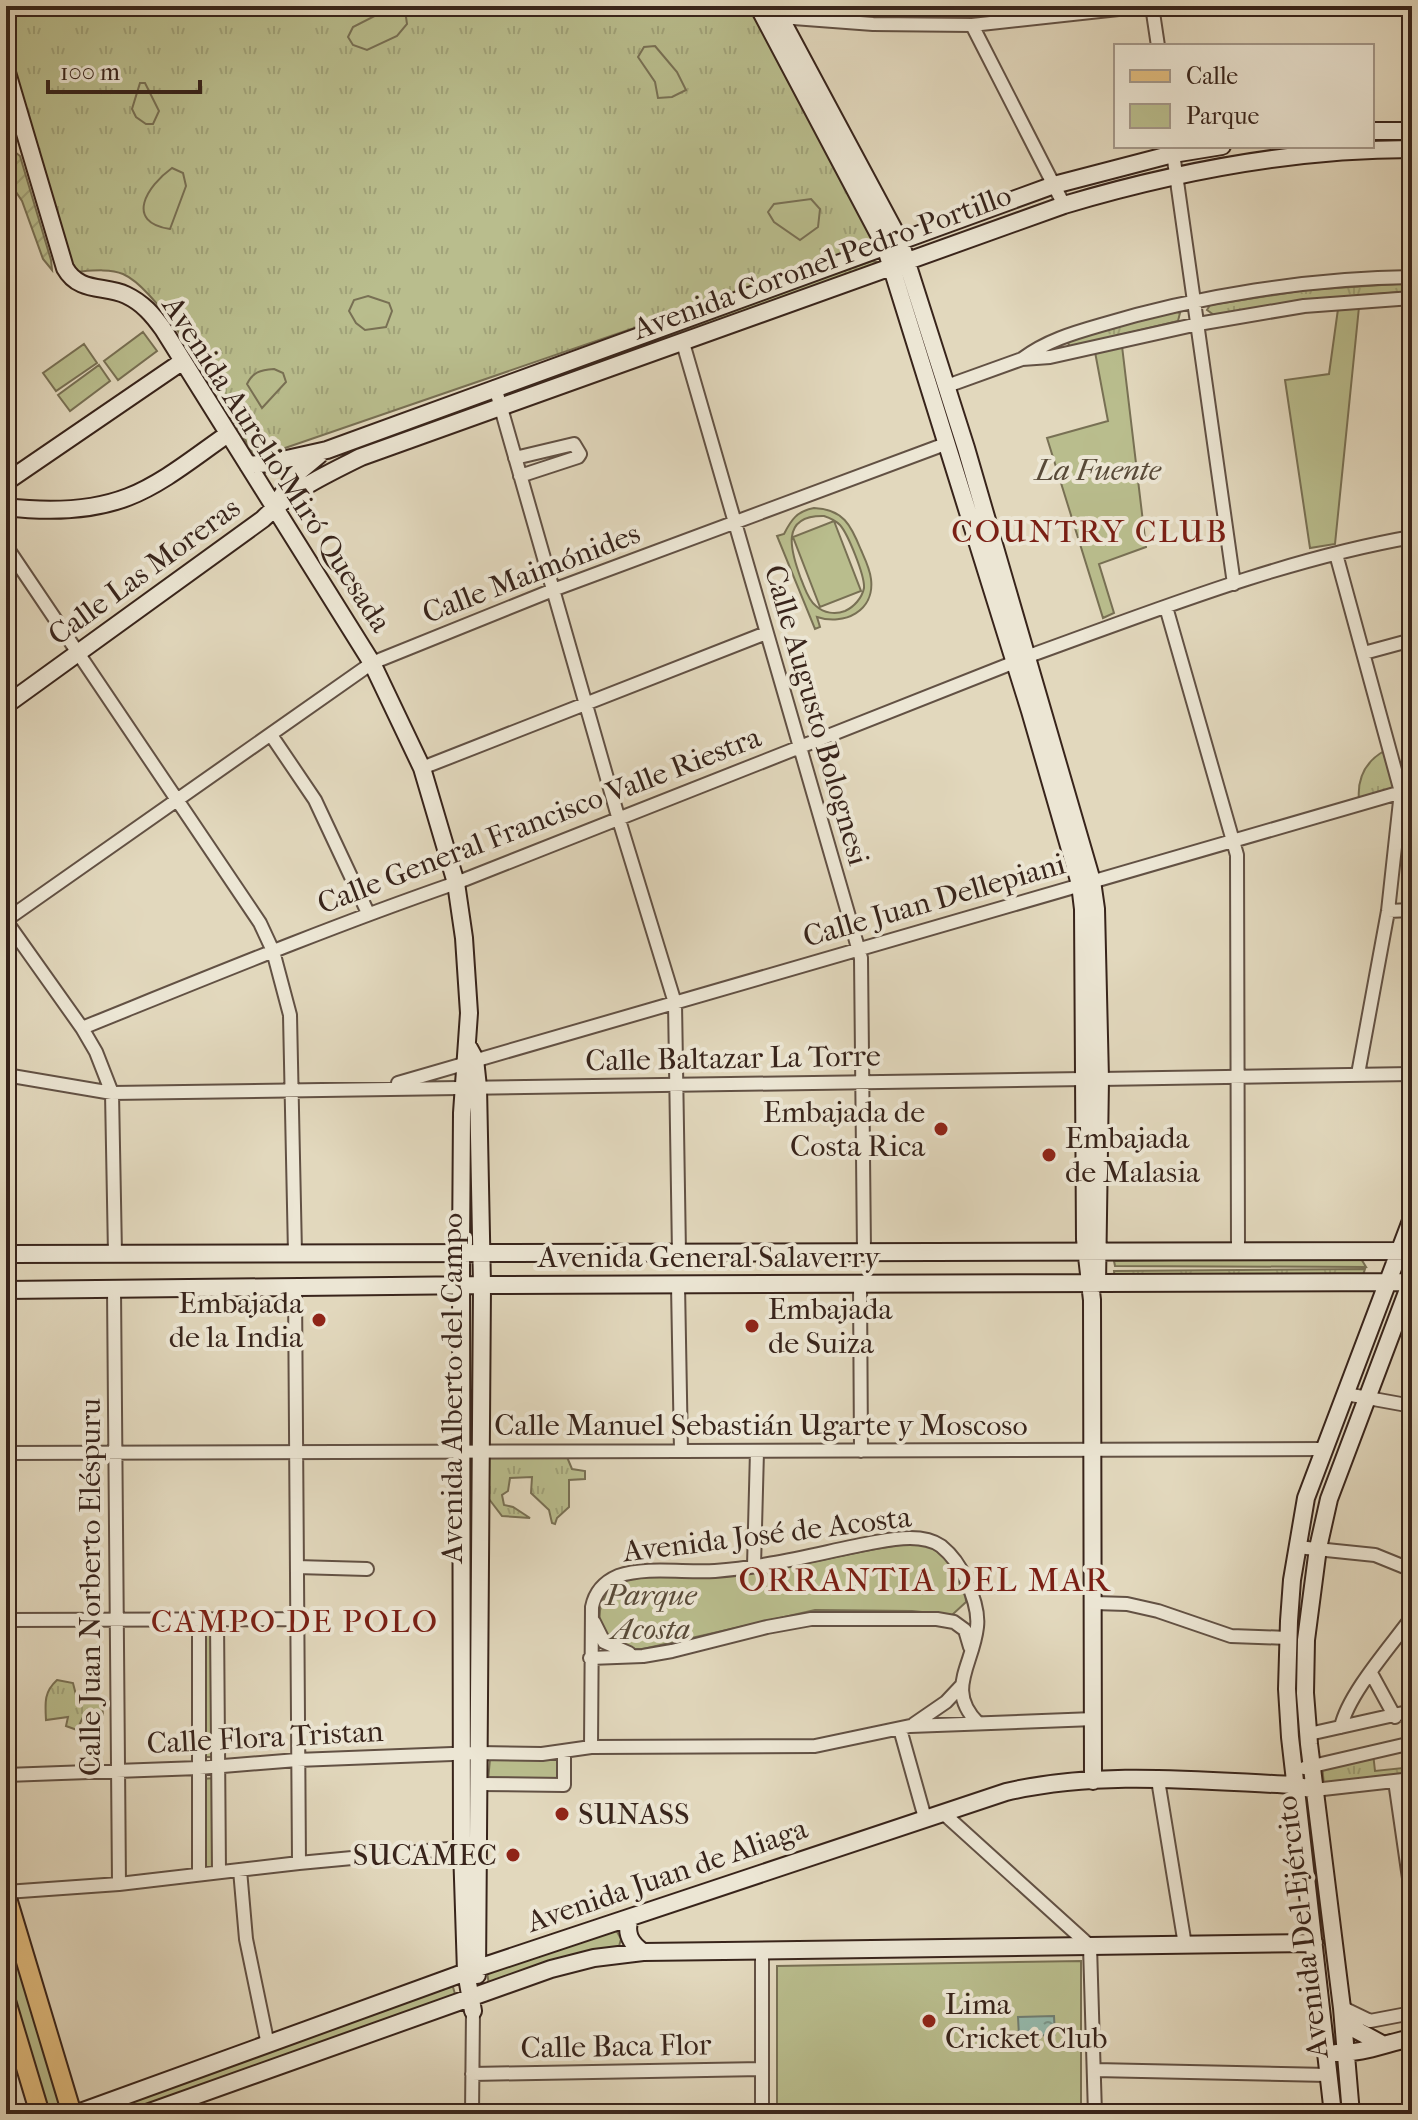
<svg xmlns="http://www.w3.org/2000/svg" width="1418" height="2120" viewBox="0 0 1418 2120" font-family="'IM FELL French Canon',serif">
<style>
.grass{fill:url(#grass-tufts);stroke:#787054;stroke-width:2}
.park{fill:#b9bd8d;stroke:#787054;stroke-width:2;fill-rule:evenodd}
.garden{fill:url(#garden-furrows);stroke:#787054;stroke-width:2}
.water{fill:url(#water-ripples);stroke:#707e73;stroke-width:2}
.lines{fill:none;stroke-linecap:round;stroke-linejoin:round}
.street-casing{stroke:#625144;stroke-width:16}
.secondary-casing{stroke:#38241b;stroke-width:20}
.primary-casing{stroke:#38241b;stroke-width:22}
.street{stroke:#ece6d4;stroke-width:12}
.secondary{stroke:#ece6d4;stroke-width:16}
.primary{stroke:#e1bc7e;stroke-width:18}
.poi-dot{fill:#8f2418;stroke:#ece6d4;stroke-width:3}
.labels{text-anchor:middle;stroke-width:8;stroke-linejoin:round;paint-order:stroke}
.street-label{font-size:30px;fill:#38241b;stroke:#ece6d4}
.park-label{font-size:30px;font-style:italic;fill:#584a38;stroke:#ece6d4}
.poi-label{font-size:30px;fill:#38241b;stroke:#ece6d4;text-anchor:start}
.neighbourhood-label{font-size:32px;letter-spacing:2px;fill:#7a1f14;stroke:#ece6d4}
.quarter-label{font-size:34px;letter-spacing:2px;fill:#7a1f14;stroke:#ece6d4}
</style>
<defs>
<pattern id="grass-tufts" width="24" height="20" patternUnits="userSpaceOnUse" patternTransform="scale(2)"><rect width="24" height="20" fill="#b9bd8d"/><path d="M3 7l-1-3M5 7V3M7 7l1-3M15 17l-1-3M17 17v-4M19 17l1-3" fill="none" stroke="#a0a279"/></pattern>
<pattern id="garden-furrows" width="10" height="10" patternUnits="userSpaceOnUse" patternTransform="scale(2)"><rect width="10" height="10" fill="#b9bd8d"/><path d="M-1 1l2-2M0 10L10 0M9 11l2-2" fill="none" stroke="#a0a279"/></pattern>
<pattern id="water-ripples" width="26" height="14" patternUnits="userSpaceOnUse" patternTransform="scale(2)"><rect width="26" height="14" fill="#95baad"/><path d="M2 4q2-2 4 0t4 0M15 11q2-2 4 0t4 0" fill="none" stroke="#7b978c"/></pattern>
</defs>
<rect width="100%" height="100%" fill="#e2d8bd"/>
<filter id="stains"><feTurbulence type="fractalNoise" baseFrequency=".0025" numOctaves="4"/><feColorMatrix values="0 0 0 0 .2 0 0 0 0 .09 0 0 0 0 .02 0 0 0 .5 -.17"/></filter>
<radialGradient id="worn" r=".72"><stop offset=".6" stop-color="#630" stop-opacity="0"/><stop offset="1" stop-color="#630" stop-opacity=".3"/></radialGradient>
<path class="grass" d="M6 6H749L876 236 875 245 256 458C230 416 164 292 123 274 109 268 89 271 74 272L6 43Z
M872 261 881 263 513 395 509 394 508 390 511 386Z
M1412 283V291L1308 300 1214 315 1207 310 1210 305 1306 290Z
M1174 311 1180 313 1178 321 1070 347 1068 343 1072 339Z
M1384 751 1397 789 1359 800C1357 778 1365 762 1384 751Z
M1360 1257 1366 1267 1115 1266 1114 1261Z
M1365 1269 1361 1281H1115L1114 1271Z
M486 1457H567L572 1469 585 1471V1479L569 1480V1507L557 1518 555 1524 552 1523 549 1510 531 1493 532 1477 510 1478 508 1491 502 1495 504 1505 513 1507 530 1518 502 1516 489 1499Z
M57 1680 73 1683 78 1703H102L103 1715 83 1717 77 1730 66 1726 68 1717 46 1720C45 1702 44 1692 57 1680Z
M1373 1753 1375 1771 1412 1767V1775L1375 1777 1324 1785 1322 1765Z"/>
<path class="park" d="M394 6 405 10 407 24 397 36 367 50 353 45 348 37 353 27Z
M655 46 677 72 686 90 672 97 658 98 655 82 638 57 644 47Z
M140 83H145L159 111 153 124H146L136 117 132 109Z
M172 168 183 173 186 186 170 229C124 222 147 186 172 168Z
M811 199 820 209 818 227 800 240 774 222 768 212 774 204Z
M368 296 389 303 392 311 386 327 365 330 356 323 349 311 354 300Z
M1359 307 1335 544 1310 548 1285 380 1329 374 1338 309Z
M143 332 157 351 118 380 104 361Z
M84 344 97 363 56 391 43 373Z
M1122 346 1146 547 1099 564 1114 613 1103 618 1047 438 1108 421 1095 352Z
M99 365 110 381 70 411 58 395Z
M274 369 283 373 286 382 262 408 247 384C253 372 260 370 274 369Z
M814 508C843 509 851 525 861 550 865 559 870 569 871 579 875 611 844 626 817 617L820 627 815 629 777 536 784 534C791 520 797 511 814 508ZM824 516C830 518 835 520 840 525 848 534 865 576 864 588 862 598 854 607 845 611 835 615 824 613 816 606 808 600 805 588 801 579 791 552 779 515 824 516Z
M834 521 861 591 820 607 793 537Z
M912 1543C941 1545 966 1571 966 1602L952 1615 912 1611 815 1610 643 1649C637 1649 629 1650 624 1648 592 1639 592 1596 621 1583 657 1567 699 1580 737 1575 796 1568 853 1551 912 1543Z
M215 1619 218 1757H199V1621Z
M490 1759H558V1782L488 1781Z
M218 1778 219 1867 199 1871V1779Z
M6 1909 72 2114H47L6 1979Z
M615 1928 621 1939 617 1954 490 1991 486 1966Z
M1081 1961V2114H777V1966Z
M451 1980 457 2001 130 2114H92Z"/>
<path class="garden" d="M15 152 20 156 51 260 52 270 43 259 22 201 6 177V158Z"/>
<path class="water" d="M1054 2016 1055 2035 1019 2036 1018 2017Z"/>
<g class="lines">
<defs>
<path id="street" d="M1152 6 1158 46
M780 17 873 24 972 25 1146 6
M972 25 1064 205
M1172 146 1234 584
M683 343 861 958 864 1252
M1022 359C1046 341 1073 333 1101 325 1197 296 1312 278 1412 277
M947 386 1022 359 1050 357 1198 324 1304 306 1412 298
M495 387 619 820 675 1003 679 1253
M515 458 574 444 580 454 578 457 520 476
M6 546 260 923 273 951 290 1015 295 1253
M1336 554 1401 792 1388 911 1358 1074
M1166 607 1237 855 1238 1251
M1364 653 1412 640
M1029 656C1154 611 1281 560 1412 537
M271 735 315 800 368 913
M422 768 766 633
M1388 911 1412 910
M6 920 372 663 553 590 948 443
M6 921 82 1028 96 1052 112 1093 115 1254
M82 1028C206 978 329 927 456 883L1015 662
M6 1075 112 1093 1084 1079
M1100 1079 1412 1074
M398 1083 1412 789
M860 1284 861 1451
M678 1285 681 1451
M295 1287 299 1863
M114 1289 119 1884
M1346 1394 1412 1406
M6 1453 1324 1449
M1297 1547 1375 1555 1412 1570
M754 1566 757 1451
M297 1567 367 1569
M1094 1603 1127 1604 1158 1611 1231 1636 1288 1638
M217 1619 219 1872
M6 1620 298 1619
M594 1622 604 1642 629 1653
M590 1658 643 1656 672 1651 767 1627 811 1619H937L954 1622 965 1630 970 1647
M1371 1673 1395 1717
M914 1724 946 1702 961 1686
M1341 1727C1348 1694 1391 1646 1412 1617
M900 1729 925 1818
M1309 1734 1412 1711
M591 1747 592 1607C595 1592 604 1582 618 1576 647 1566 685 1573 715 1571 769 1567 823 1552 876 1542 897 1538 924 1534 941 1546 952 1555 961 1568 966 1580 973 1595 979 1611 977 1627 973 1665 945 1690 978 1723
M1304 1768 1412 1743
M6 1775 199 1768 297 1760 478 1753 542 1754 591 1747 815 1746 910 1726 1094 1719
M1158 1780 1185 1945
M1395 1781 1412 1899
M478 1784 564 1785V1752
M1314 1790 1412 1779
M942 1812 1090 1946 1095 2114
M240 1870 246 1939 268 2045
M199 1874V1620
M6 1892 119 1884 299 1863 469 1847
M762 1949V2114
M1343 2008 1370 2021 1412 2013
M1095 2070 1328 2075
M472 2074 762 2069
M472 2114 473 2011"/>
<path id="secondary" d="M758 6 885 246 1030 711 1080 884 1083 909 1085 1239 1092 1300 1093 1781
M774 6 900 241 966 448 1092 881 1096 909 1100 1079 1097 1284
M6 69 65 268C79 293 104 285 126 295 143 303 153 315 163 329L372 663 422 768 456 883 464 938 469 1013 462 1113 461 1253 462 1848 466 1972 473 2011
M1372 131H1412
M248 465 269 463 327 450 1054 185 1173 154 1222 146
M6 482 183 361
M277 503 295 475 319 455
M6 507C47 512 89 512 128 497 164 483 197 455 228 434
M6 705 263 519C290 491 327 474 361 457L1064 205C1178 171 1293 149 1412 149
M469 1048 475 1059 478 1087 482 1285 477 1975
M6 1254 1412 1251
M6 1290 482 1285 1412 1282
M630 1918C625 1933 630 1943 643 1952
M1344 2013 1358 2031 1382 2044
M1336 2053C1362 2054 1386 2043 1412 2038
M75 2114 466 1972 1006 1792C1100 1770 1200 1781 1295 1785L1314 1790
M144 2114 551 1969 594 1958 643 1952 1314 1943
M1333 2114 1290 1737 1287 1689 1289 1621 1292 1580 1306 1498 1412 1218
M1351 2114 1342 2008 1309 1744 1305 1693 1306 1640 1318 1548 1329 1499 1412 1279"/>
<path id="primary" d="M6 1895 72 2114
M6 2001 40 2114"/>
</defs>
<use href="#street" class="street-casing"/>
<use href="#secondary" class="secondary-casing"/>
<use href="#primary" class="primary-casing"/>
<use href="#street" class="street"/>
<use href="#secondary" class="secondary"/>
<use href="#primary" class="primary"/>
</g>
<g class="poi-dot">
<circle cx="941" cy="1129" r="8"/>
<circle cx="1049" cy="1155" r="8"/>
<circle cx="319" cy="1320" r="8"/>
<circle cx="752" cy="1326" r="8"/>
<circle cx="562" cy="1814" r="8"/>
<circle cx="513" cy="1855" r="8"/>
<circle cx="929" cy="2021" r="8"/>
</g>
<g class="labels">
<g class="street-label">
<text transform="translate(822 262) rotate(-20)" y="10">Avenida Coronel Pedro Portillo</text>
<text transform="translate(277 464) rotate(57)" y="10">Avenida Aurelio Miró Quesada</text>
<text transform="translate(144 571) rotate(-36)" y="10">Calle Las Moreras</text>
<text transform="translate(531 573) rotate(-21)" y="10">Calle Maimónides</text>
<text transform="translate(817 715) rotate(74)" y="10">Calle Augusto Bolognesi</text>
<text transform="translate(539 820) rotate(-21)" y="10">Calle General Francisco Valle Riestra</text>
<text transform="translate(934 900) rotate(-16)" y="10">Calle Juan Dellepiani</text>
<text transform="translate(733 1058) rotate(-1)" y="10">Calle Baltazar La Torre</text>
<text x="709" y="1267">Avenida General Salaverry</text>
<text transform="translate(452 1388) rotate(-90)" y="10">Avenida Alberto del Campo</text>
<text x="761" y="1435">Calle Manuel Sebastián Ugarte y Moscoso</text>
<text transform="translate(767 1534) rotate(-7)" y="10">Avenida José de Acosta</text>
<text transform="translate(90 1587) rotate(-90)" y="10">Calle Juan Norberto Eléspuru</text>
<text transform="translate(265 1737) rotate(-3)" y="10">Calle Flora Tristan</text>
<text transform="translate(667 1875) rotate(-19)" y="10">Avenida Juan de Aliaga</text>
<text transform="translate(1302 1927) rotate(-97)" y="10">Avenida Del Ejército</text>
<text transform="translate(616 2046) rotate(-1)" y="10">Calle Baca Flor</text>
</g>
<g class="park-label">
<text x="1098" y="480">La Fuente</text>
<text x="651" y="1605">Parque<tspan x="651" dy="34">Acosta</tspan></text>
</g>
<g class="poi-label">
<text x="925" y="1122" text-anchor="end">Embajada de<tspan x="925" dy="34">Costa Rica</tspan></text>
<text x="1065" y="1148">Embajada<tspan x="1065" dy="34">de Malasia</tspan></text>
<text x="303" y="1313" text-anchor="end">Embajada<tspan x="303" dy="34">de la India</tspan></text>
<text x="768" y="1319">Embajada<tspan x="768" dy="34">de Suiza</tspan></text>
<text x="578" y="1824">SUNASS</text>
<text x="497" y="1865" text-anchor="end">SUCAMEC</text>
<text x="945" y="2014">Lima<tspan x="945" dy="34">Cricket Club</tspan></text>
</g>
<g class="neighbourhood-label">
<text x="1090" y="542">COUNTRY CLUB</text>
<text x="295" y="1632">CAMPO DE POLO</text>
</g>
<g class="quarter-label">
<text x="925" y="1591">ORRANTIA DEL MAR</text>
</g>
</g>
<rect width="1418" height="2120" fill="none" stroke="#e2d8bd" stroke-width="32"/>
<rect x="8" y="8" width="1402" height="2104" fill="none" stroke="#38241b" stroke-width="4"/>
<rect x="16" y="16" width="1386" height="2088" fill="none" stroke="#38241b" stroke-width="2"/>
<rect x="1114" y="44" width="260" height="104" fill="#ece6d4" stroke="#a4988a" stroke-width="2"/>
<rect x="1130" y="70" width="40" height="12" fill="#e1bc7e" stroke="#a4988a" stroke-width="2"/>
<text x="1186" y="84" font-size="24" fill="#38241b">Calle</text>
<rect x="1130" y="104" width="40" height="24" fill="#b9bd8d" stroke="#a4988a" stroke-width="2"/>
<text x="1186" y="124" font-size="24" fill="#38241b">Parque</text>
<path d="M48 80v12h152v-12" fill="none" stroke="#38241b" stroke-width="4"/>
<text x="60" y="80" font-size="24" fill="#38241b" stroke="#ece6d4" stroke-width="6" paint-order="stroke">100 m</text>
<rect width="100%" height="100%" filter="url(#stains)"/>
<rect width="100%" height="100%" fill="url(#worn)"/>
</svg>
